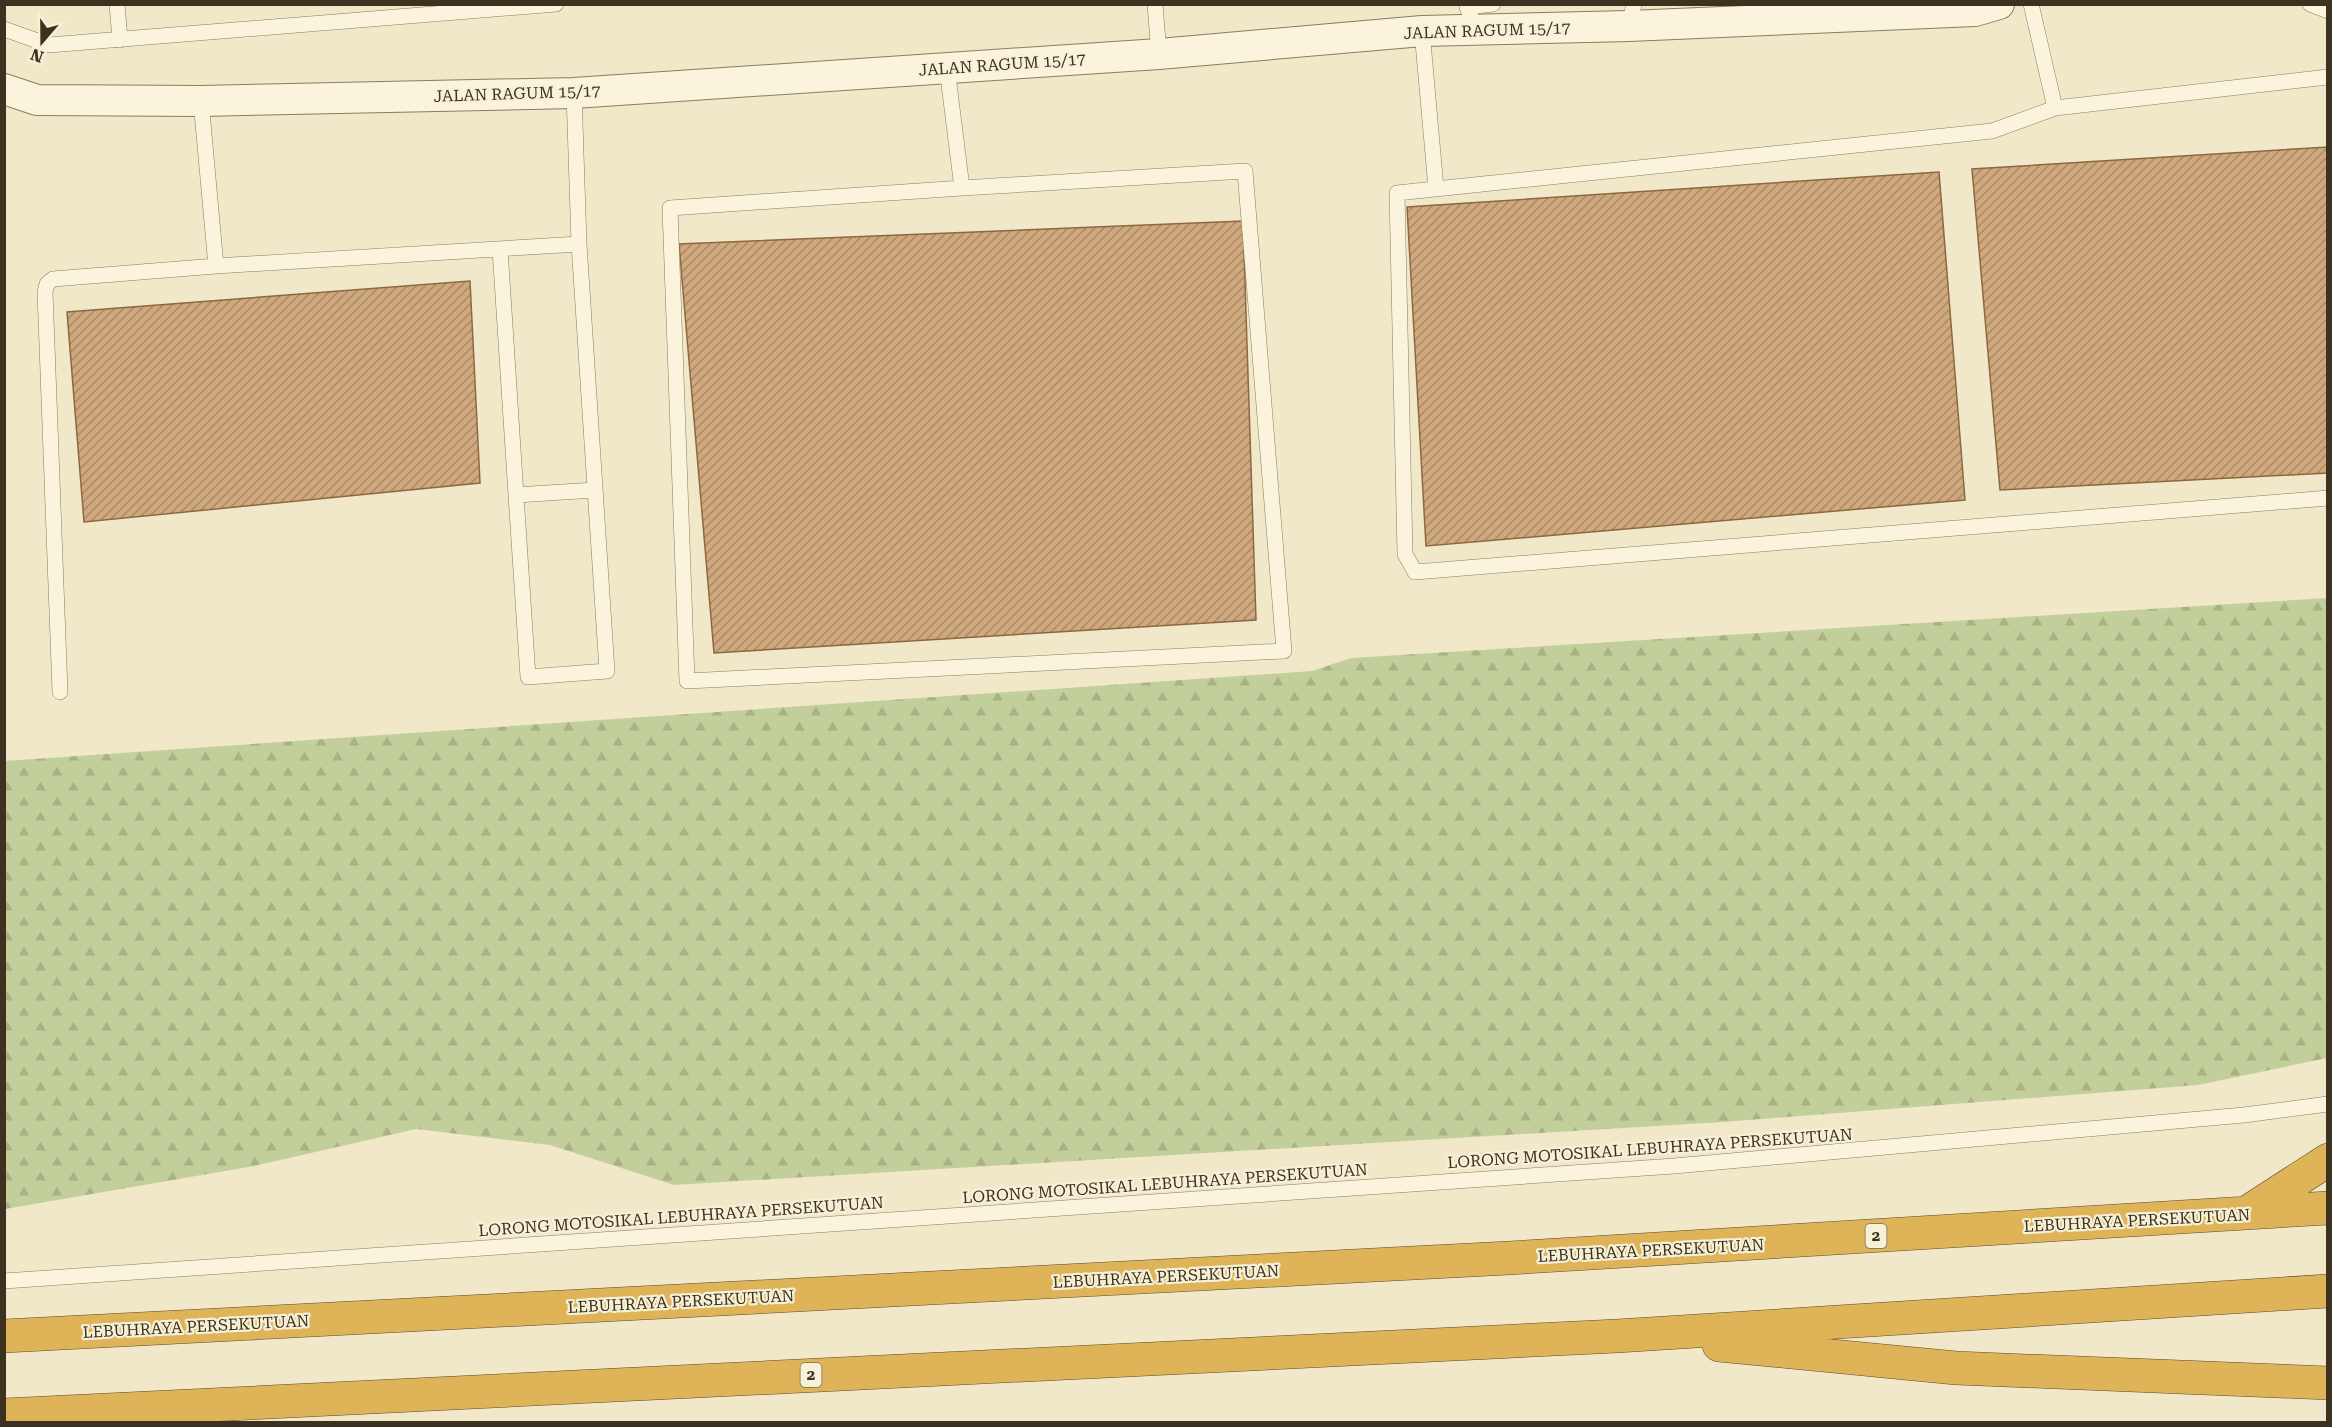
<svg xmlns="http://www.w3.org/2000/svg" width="2332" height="1427" viewBox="0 0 2332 1427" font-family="'Roboto Serif',serif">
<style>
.forest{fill:url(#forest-firs)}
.building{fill:url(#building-hatch);stroke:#8c6841;stroke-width:1.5}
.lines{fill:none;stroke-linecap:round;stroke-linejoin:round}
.lane-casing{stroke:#8d7b5c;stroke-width:16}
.street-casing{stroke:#8d7b5c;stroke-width:32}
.highway-casing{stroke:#5b4930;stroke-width:34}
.lane{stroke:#faf4dc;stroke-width:15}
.street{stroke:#faf4dc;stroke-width:30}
.highway{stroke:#dfb358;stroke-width:33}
.labels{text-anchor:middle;stroke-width:4.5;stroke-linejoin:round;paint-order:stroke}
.shield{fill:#f7f1d8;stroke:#756b57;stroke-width:1.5}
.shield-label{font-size:15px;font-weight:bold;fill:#3d3120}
.street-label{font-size:16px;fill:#3d3120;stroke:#f7f1d8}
</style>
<defs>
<pattern id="forest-firs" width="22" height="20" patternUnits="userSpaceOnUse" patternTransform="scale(1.5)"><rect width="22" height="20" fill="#c3cf9b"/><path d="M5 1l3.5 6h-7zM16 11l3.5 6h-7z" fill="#a8b285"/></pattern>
<pattern id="building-hatch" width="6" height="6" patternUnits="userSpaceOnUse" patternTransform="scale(1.5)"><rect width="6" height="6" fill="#cfa87d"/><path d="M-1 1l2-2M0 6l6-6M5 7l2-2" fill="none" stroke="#a98966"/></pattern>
</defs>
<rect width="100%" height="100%" fill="#f0e8c8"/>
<path class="forest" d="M2327 598V1058L2198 1085 1723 1122 674 1185 550 1145 416 1129 254 1166 5 1209V761L1312 671 1351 658Z"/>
<path class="building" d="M2328 147V473L2000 490 1972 169Z
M1939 172 1965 500 1426 546 1407 207Z
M1243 221 1256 620 714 653 679 244Z
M470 281 480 483 84 522 67 312Z"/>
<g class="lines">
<defs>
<path id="lane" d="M117 4 120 40
M1155 4 1159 54
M2031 4 2055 108
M2310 4 2328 11
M1629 26 1634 4
M4 29 49 45 556 4
M1476 30 1467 7 1493 4
M1422 31 1436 188
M947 68 962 188 1245 171 1284 651 687 681 670 208 962 188
M2328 77 2055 108 1992 131 1397 193 1405 554 1415 572 2328 498
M574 93 579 244 607 671 528 677 516 495 595 490
M500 249 516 495
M216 266 579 244
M60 692 45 292 47 284 53 279 216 266 201 101
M4 1281 1674 1166 2244 1115 2328 1104"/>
<path id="street" d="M4 89 37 100 201 101 574 93 1159 54 1422 31 1629 26 1975 11 1999 4"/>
<path id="highway" d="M2246 1213 2328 1160
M4 1336 1509 1258 2328 1208
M1719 1345 1956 1368 2328 1383
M4 1415 1617 1336 2328 1291"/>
</defs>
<use href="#lane" class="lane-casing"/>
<use href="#street" class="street-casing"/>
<use href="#highway" class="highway-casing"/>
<use href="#lane" class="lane"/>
<use href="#street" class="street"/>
<use href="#highway" class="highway"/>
</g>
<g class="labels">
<g class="shield">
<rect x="1865.5" y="1224" width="21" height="24" rx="4.5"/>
<rect x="800.5" y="1363" width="21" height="24" rx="4.5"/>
</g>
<g class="shield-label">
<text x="1876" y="1241">2</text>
<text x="811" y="1380">2</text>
</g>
<g class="street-label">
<text transform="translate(1487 30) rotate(-2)" y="6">JALAN RAGUM 15/17</text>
<text transform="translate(1002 64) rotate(-4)" y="6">JALAN RAGUM 15/17</text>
<text transform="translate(517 93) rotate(-2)" y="6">JALAN RAGUM 15/17</text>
<text transform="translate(1650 1148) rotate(-4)" y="6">LORONG MOTOSIKAL LEBUHRAYA PERSEKUTUAN</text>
<text transform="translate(1165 1183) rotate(-4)" y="6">LORONG MOTOSIKAL LEBUHRAYA PERSEKUTUAN</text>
<text transform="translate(681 1216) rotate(-4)" y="6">LORONG MOTOSIKAL LEBUHRAYA PERSEKUTUAN</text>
<text transform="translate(2137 1220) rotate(-3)" y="6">LEBUHRAYA PERSEKUTUAN</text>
<text transform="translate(1651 1250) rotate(-3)" y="6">LEBUHRAYA PERSEKUTUAN</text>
<text transform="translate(1166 1276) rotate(-3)" y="6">LEBUHRAYA PERSEKUTUAN</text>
<text transform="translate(681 1301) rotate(-3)" y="6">LEBUHRAYA PERSEKUTUAN</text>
<text transform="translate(196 1326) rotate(-3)" y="6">LEBUHRAYA PERSEKUTUAN</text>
</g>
</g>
<rect width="2332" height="1427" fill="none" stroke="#3d3120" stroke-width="12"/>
<g transform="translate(42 42) rotate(200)" stroke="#f7f1d8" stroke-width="4.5" paint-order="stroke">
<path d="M0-4.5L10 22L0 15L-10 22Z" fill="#3d3120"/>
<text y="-9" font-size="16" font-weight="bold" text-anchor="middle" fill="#3d3120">N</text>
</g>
</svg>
